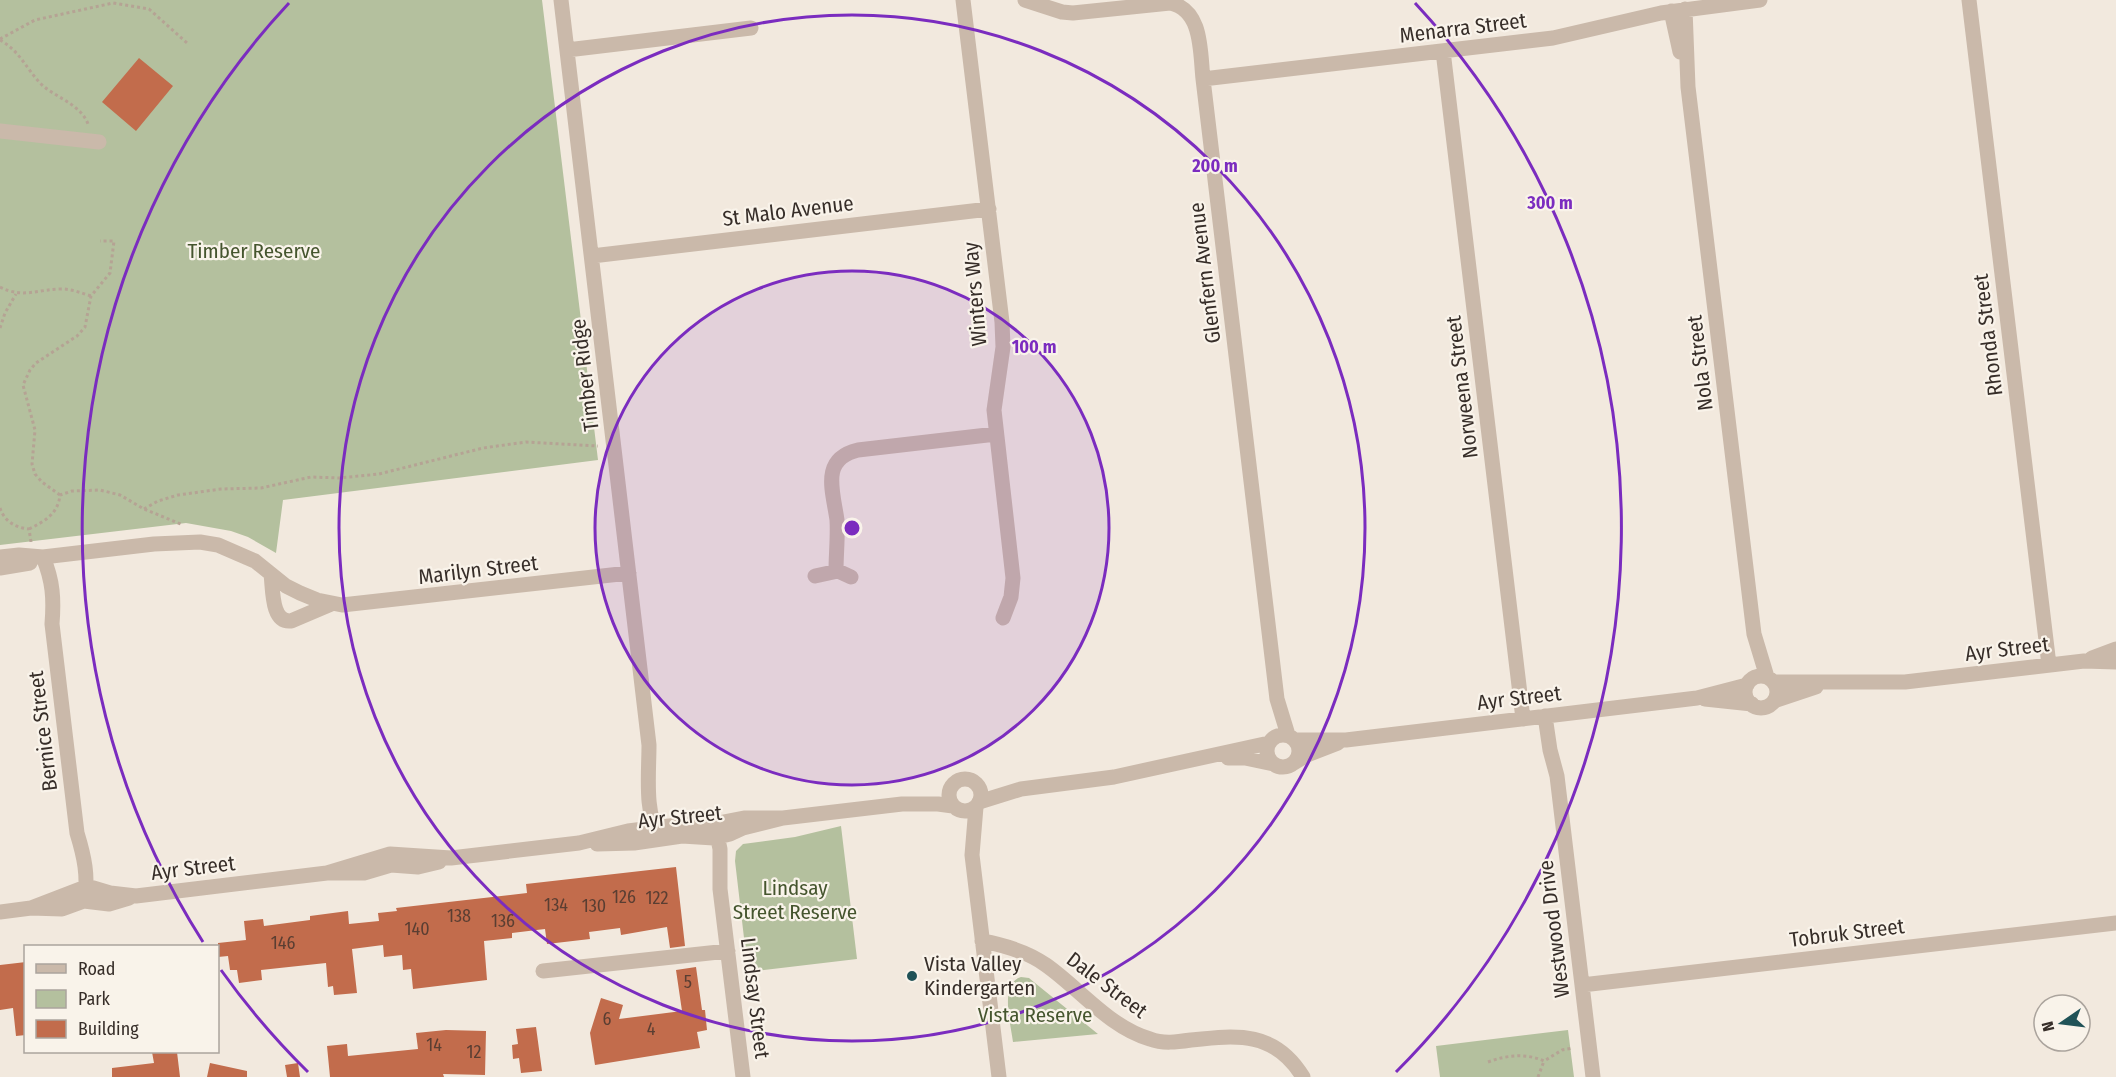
<svg xmlns="http://www.w3.org/2000/svg" width="2116" height="1077" viewBox="0 0 2116 1077" font-family="'Fira Sans Condensed',sans-serif">
<style>
.green{fill:#b4c09e}
.building{fill:#c26c4c}
.lines{fill:none;stroke-linecap:round;stroke-linejoin:round}
.path{stroke:#b5a394;stroke-width:3;stroke-dasharray:3 3;stroke-linecap:butt}
.minor{stroke:#cab9aa;stroke-width:15}
.ring{fill:none;stroke:#7b2cbf;stroke-width:3}
.poi-dot{fill:#205257;stroke:#f9f3ea;stroke-width:2}
.labels{text-anchor:middle;stroke-width:4.5;stroke-linejoin:round;paint-order:stroke}
.number-label{font-size:18px;fill:#5a3e32}
.street-label{font-size:21px;fill:#372e29;stroke:#f9f3ea}
.park-label{font-size:21px;fill:#45552e;stroke:#f9f3ea}
.poi-label{font-size:21px;fill:#372e29;stroke:#f9f3ea;text-anchor:start}
.centre{fill:#7b2cbf;stroke:#f9f3ea;stroke-width:3}
.ring-label{font-size:18px;text-anchor:middle;font-weight:bold;fill:#7b2cbf;stroke:#f9f3ea;stroke-width:4.5;stroke-linejoin:round;paint-order:stroke}
</style>
<rect width="100%" height="100%" fill="#f2e9de"/>
<path class="green" d="M0 0H542L598 460 283 500 276 553 248 537 231 531 186 523 0 545Z
M841 826 857 959 748 972 735 861 736 851 743 844 795 837Z
M1021 977 1029 978 1035 983 1098 1034 1013 1042C1011 1025 999 983 1021 977Z
M1568 1030 1574 1077H1440L1436 1046Z"/>
<path class="building" d="M139 58 173 86 136 131 102 102Z
M676 867 685 946 670 948 667 927 621 935 620 928 589 932 590 939 547 944 545 929 512 933V938L484 941 487 980 413 989 411 969 403 970 402 955 384 957 383 945 352 949 357 993 334 995 333 986 328 987 326 963 261 970 262 980 239 983 237 970H230L228 956 218 957V943L246 940 244 921 263 919 264 926 310 920V916L348 911 349 924 379 921 378 913 397 911 396 908 527 893 526 884Z
M26 962V1035L16 1036 13 1008 0 1010V965Z
M696 967 702 1010H705L707 1030 697 1032 700 1048 595 1065 590 1033 601 998 623 1005 619 1019 682 1011 676 970Z
M536 1027 542 1071 521 1073 519 1058 513 1059 512 1045 518 1044 516 1029Z
M446 1030 486 1031 485 1075 443 1074 444 1077H330L327 1046 347 1044 348 1056 418 1049 416 1033Z
M152 1052H177L180 1077H112V1068L154 1063Z
M210 1063 247 1071V1077H207Z
M298 1063 300 1077H287L285 1065Z"/>
<g class="lines">
<path class="path" d="M0 39 35 20 113 3 149 9 187 43
M0 40C20 51 27 70 42 85 57 98 81 105 88 124
M0 287C23 299 38 289 62 289 72 289 81 293 91 296
M0 328 5 313 16 294
M60 495 42 482 35 474 32 464 35 430 23 385 30 370 36 363 77 336 85 327 91 296 110 273 114 241H100
M0 508C4 521 16 528 29 529L31 542
M144 509 158 501 178 495 221 489 261 488 311 477 339 478 379 474 483 448 526 442 598 446
M29 529C45 521 58 514 60 495L72 491 100 490 120 495 144 509 183 525
M1488 1062C1507 1055 1526 1053 1544 1061L1562 1050 1573 1048
M1538 1077 1544 1061"/>
<path class="minor" d="M561 0 649 745C649 774 644 813 660 839
M963 0 1002 322 1003 347 994 410 1013 578 1011 597 1003 618
M1025 0 1062 12 1073 13 1170 3C1203 10 1200 52 1203 79L1277 699 1288 735
M1969 0 2049 665
M1685 9 1688 87 1754 634 1767 677
M1671 11 1680 52
M567 50 751 28
M1443 51 1523 719
M1203 79 1553 38 1661 13 1760 0
M0 131 99 142
M592 256 989 209
M0 557 19 555 43 557 154 544 200 542 218 545 255 561 286 586 300 593 317 600 342 605 629 573
M43 557C53 581 54 599 52 624L77 833C84 856 89 877 84 901
M0 568 30 563
M836 571C836 554 838 537 837 520 833 491 820 459 858 450L996 434
M271 574C273 589 271 623 291 621L331 604
M815 576 838 571 851 577
M2092 658 2116 649
M1745 692a16 16 0 1 1 32 0a16 16 0 1 1-32 0Z
M1774 682H1905L2084 661 2116 662
M1705 699 1752 704
M1774 701 1816 687
M1545 716 1550 750 1557 776 1593 1077
M1267 751a16 16 0 1 1 32 0a16 16 0 1 1-32 0Z
M1295 740H1346L1697 698 1747 685
M1228 758H1245L1274 764
M1292 764 1307 755 1338 743
M949 795a16 16 0 1 1 32 0a16 16 0 1 1-32 0Z
M979 802 1021 789 1114 777 1269 743
M976 807 972 855 999 1077
M716 830 720 849V889L743 1077
M597 844 634 843 682 836 714 838 730 834 743 828 783 818 902 804H938L953 806
M327 873 390 854 451 858 579 843 628 831 660 827 688 824H713L744 818H783
M31 908 83 888 90 887 110 893 136 896 327 873H364L391 865 418 867 439 862
M0 912 31 908 62 909 84 901 109 904 129 898
M982 941C1004 945 1029 953 1046 965 1080 989 1109 1027 1150 1039 1163 1044 1177 1042 1191 1040 1238 1035 1275 1031 1303 1077
M543 971 728 951
M1582 985 2116 923"/>
</g>
<circle cx="852" cy="528" r="257" fill="#7b2cbf" fill-opacity=".12"/>
<g class="ring">
<circle cx="852" cy="528" r="257"/>
<circle cx="852" cy="528" r="513"/>
<path d="M308 1072A770 770 0 0 1 221 970M203 942A770 770 0 0 1 289 3M1415 3A770 770 0 0 1 1396 1072"/>
</g>
<circle class="poi-dot" cx="912" cy="976" r="6"/>
<g class="labels">
<g class="number-label">
<text x="624" y="903">126</text>
<text x="657" y="904">122</text>
<text x="556" y="911">134</text>
<text x="594" y="912">130</text>
<text x="459" y="922">138</text>
<text x="503" y="927">136</text>
<text x="417" y="935">140</text>
<text x="283" y="949">146</text>
<text x="688" y="988">5</text>
<text x="607" y="1025">6</text>
<text x="651" y="1035">4</text>
<text x="434" y="1051">14</text>
<text x="474" y="1058">12</text>
</g>
<g class="street-label">
<text transform="translate(1463 28) rotate(-7)" y="7">Menarra Street</text>
<text transform="translate(788 211) rotate(-7)" y="7">St Malo Avenue</text>
<text transform="translate(1205 273) rotate(-97)" y="7">Glenfern Avenue</text>
<text transform="translate(975 294) rotate(-95)" y="7">Winters Way</text>
<text transform="translate(1988 335) rotate(-97)" y="7">Rhonda Street</text>
<text transform="translate(1700 363) rotate(-97)" y="7">Nola Street</text>
<text transform="translate(585 375) rotate(-97)" y="7">Timber Ridge</text>
<text transform="translate(1462 387) rotate(-97)" y="7">Norweena Street</text>
<text transform="translate(478 570) rotate(-7)" y="7">Marilyn Street</text>
<text transform="translate(2007 649) rotate(-7)" y="7">Ayr Street</text>
<text transform="translate(1519 698) rotate(-7)" y="7">Ayr Street</text>
<text transform="translate(43 731) rotate(-97)" y="7">Bernice Street</text>
<text transform="translate(680 817) rotate(-6)" y="7">Ayr Street</text>
<text transform="translate(193 868) rotate(-7)" y="7">Ayr Street</text>
<text transform="translate(1554 929) rotate(-97)" y="7">Westwood Drive</text>
<text transform="translate(1847 933) rotate(-7)" y="7">Tobruk Street</text>
<text transform="translate(1107 985) rotate(37)" y="7">Dale Street</text>
<text transform="translate(755 998) rotate(83)" y="7">Lindsay Street</text>
</g>
<g class="park-label">
<text x="254" y="258">Timber Reserve</text>
<text x="795" y="895">Lindsay<tspan x="795" dy="24">Street Reserve</tspan></text>
<text x="1035" y="1022">Vista Reserve</text>
</g>
<g class="poi-label">
<text x="924" y="971">Vista Valley<tspan x="924" dy="24">Kindergarten</tspan></text>
</g>
</g>
<circle cx="852" cy="528" r="9" class="centre"/>
<g class="ring-label">
<text x="1215" y="172">200 m</text>
<text x="1550" y="209">300 m</text>
<text x="1034" y="353">100 m</text>
</g>
<rect x="24" y="945" width="195" height="108" fill="#f9f3ea" stroke="#aba49d" stroke-width="1.5"/>
<rect x="36" y="964" width="30" height="9" fill="#cab9aa" stroke="#aba49d" stroke-width="1.5"/>
<text x="78" y="975" font-size="18" fill="#372e29">Road</text>
<rect x="36" y="990" width="30" height="18" fill="#b4c09e" stroke="#aba49d" stroke-width="1.5"/>
<text x="78" y="1005" font-size="18" fill="#372e29">Park</text>
<rect x="36" y="1020" width="30" height="18" fill="#c26c4c" stroke="#aba49d" stroke-width="1.5"/>
<text x="78" y="1035" font-size="18" fill="#372e29">Building</text>
<g transform="translate(2062 1023) rotate(256)"><circle r="28" fill="#f9f3ea" stroke="#aba49d" stroke-width="1.5"/>
<path d="M0-4.5L10 22L0 15L-10 22Z" fill="#205257"/>
<text y="-9" font-size="16" font-weight="bold" text-anchor="middle" fill="#372e29">N</text>
</g>
</svg>
